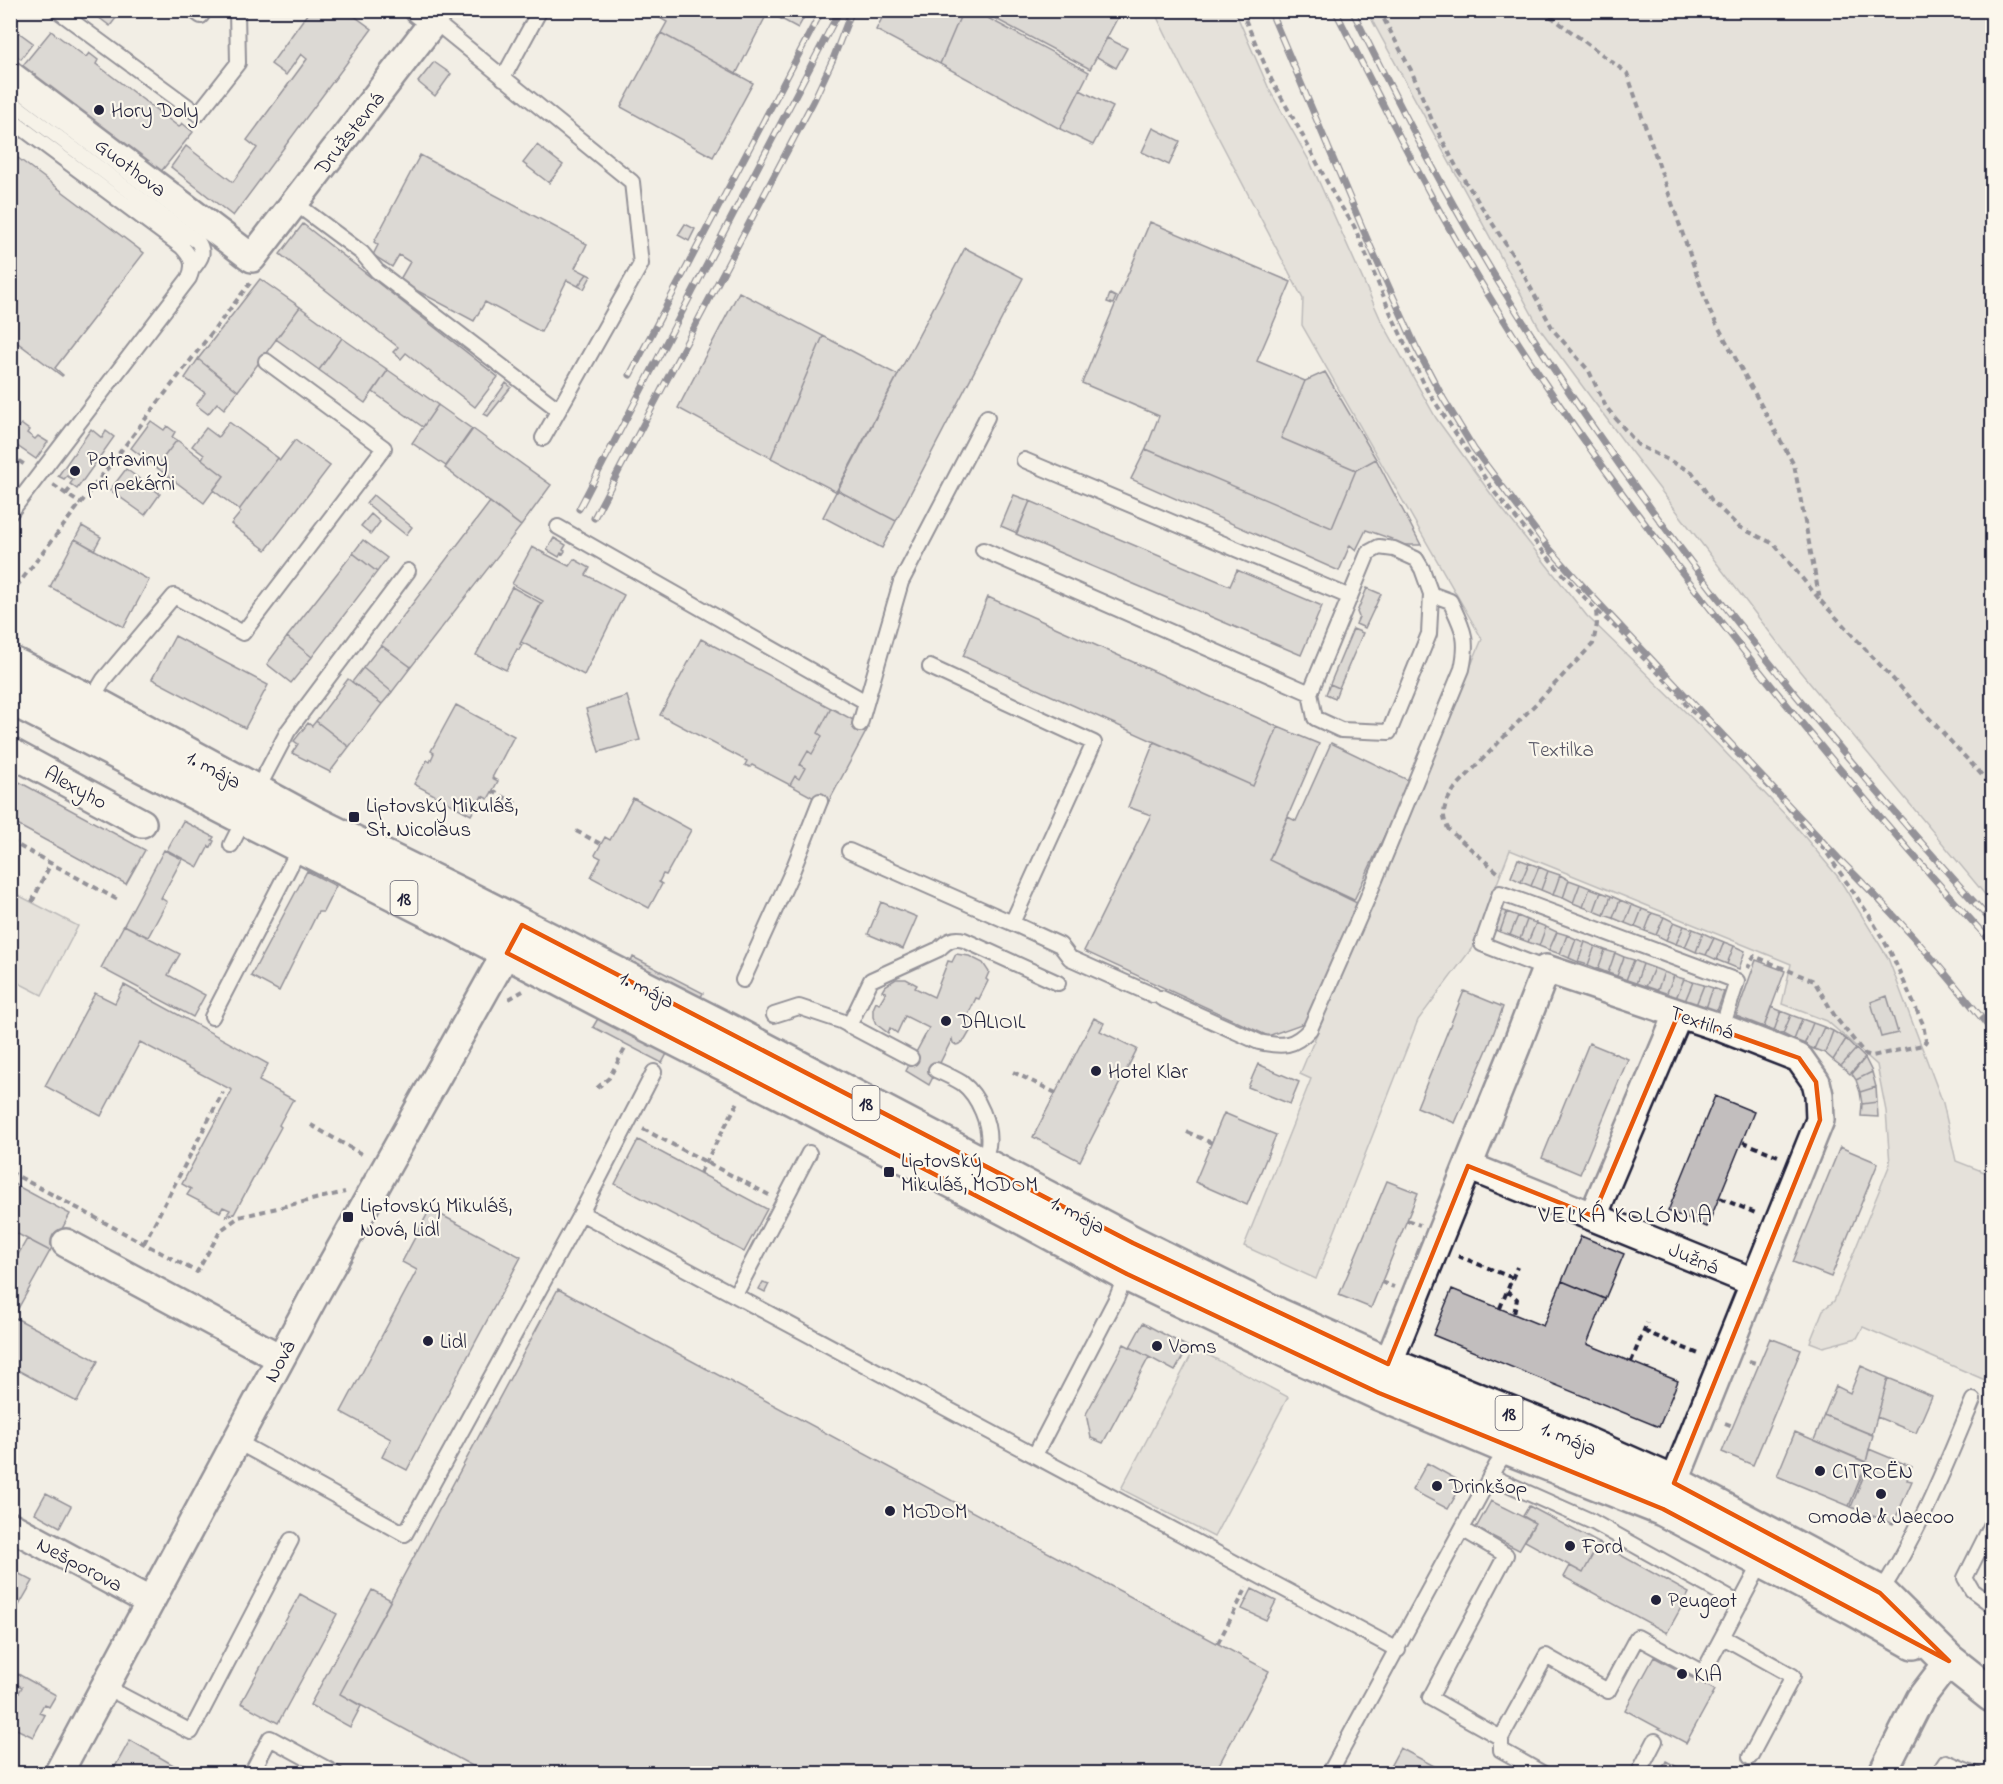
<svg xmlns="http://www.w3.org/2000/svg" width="2003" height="1784" viewBox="0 0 2003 1784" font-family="'Indie Flower',sans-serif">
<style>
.green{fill:#d4d1cc;stroke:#7b7a84;stroke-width:1.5}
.building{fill:#c2bebe;stroke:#22223b;stroke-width:1.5}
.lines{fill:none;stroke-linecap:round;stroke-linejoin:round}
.lane-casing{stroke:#22223b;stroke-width:18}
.street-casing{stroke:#22223b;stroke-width:32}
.primary-casing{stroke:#22223b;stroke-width:38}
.path{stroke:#22223b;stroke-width:4;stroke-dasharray:6 4.5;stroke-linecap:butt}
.lane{stroke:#fbf7ec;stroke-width:14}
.street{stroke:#fbf7ec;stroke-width:27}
.primary{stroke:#fbf7ec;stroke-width:33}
.rail-casing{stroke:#22223b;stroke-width:7}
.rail{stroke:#fbf7ec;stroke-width:4.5;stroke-dasharray:14;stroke-linecap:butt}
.marked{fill:none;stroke:#e8590c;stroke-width:4.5;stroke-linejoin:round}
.poi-dot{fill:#22223b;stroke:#fbf7ec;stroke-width:2}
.labels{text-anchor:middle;stroke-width:4.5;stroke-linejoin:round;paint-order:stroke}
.shield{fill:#fbf7ec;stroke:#636270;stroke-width:1.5}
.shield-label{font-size:20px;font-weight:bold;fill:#22223b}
.poi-label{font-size:21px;fill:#22223b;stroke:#fbf7ec;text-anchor:start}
.street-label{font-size:21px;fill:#22223b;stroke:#fbf7ec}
.park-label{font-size:21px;fill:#575766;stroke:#fbf7ec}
.quarter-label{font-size:24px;letter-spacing:1.5px;fill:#22223b;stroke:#fbf7ec}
</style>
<rect width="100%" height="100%" fill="#f2eee5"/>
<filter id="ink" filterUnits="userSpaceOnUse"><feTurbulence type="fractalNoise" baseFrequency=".0167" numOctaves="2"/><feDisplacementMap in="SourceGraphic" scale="12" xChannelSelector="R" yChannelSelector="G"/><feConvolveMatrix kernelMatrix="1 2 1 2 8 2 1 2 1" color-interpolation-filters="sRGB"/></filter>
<g filter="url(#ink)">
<path class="green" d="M1154 11H1235L1269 89 1311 164 1380 318 1436 418 1496 501 1587 616 1702 728 1794 824 1838 877 1888 958 1943 1103 1956 1161 1992 1175V1383L1863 1327 1857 1338 1823 1347 1810 1342 1823 1310 1834 1301 1890 1164 1886 1111 1877 1065 1827 1021 1782 1004 1791 964 1510 850 1472 948 1418 1020 1316 1279 1244 1246 1311 1079 1300 1074 1482 639 1302 325 1303 299 1182 68Z
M1367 11H1992V903L1798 669 1629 449 1540 329Z
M10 891 78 926 42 995 11 979Z
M1195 1348 1288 1397 1214 1537 1121 1489Z"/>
<path class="building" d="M89 10H122L110 26Z
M310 10H346L372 29 233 216 171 167 186 146 233 182 257 148 247 140 307 59 301 54 286 75 271 64Z
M646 10H762L767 14 736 74 661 33 667 22Z
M773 10H808L798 28 772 14Z
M886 10H963L940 64 876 30Z
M963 10H973L1089 72 1060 129 940 64Z
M979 10H1112L1119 15 1090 69Z
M10 26 33 43 21 59 10 51Z
M51 31 86 57 89 53 98 60 96 64 179 127 182 123 193 132 155 179 20 69Z
M661 33 753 83 713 157 621 107Z
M1107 38 1127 48 1116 68 1097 57Z
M434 62 451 74 435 96 418 82Z
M1080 90 1113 107 1093 145 1060 129Z
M1153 128 1180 141 1169 165 1142 152Z
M537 145 563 165 549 183 523 163Z
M10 152 144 253 55 368 63 375 62 376 10 337V291L13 287 10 285Z
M420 155 587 244 575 268 587 274 578 286 567 280 541 332 485 302 474 321 399 281 410 262 399 255 392 267 373 255 378 245 374 242Z
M1150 222 1291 282 1257 361 1305 381 1281 438 1356 470 1332 528 1146 449 1159 416 1082 383Z
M303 224 498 377 475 407 406 353 401 359 393 352 398 347 280 254Z
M685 224 695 229 689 241 678 235Z
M965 248 1023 278 896 521 837 490Z
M587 274 591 276 584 289 578 286Z
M260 279 300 307 238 391 198 359Z
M739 292 823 336 771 458 678 408Z
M1110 294 1116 297 1113 304 1107 302Z
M300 307 342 338 319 370 276 339Z
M823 336 898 375 837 492 771 458Z
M342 338 388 370 365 403 319 370Z
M198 359 238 391 224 409 217 403 208 414 196 405 205 393 185 378Z
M388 370 438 405 423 427 373 392Z
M1325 372 1376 459 1356 470 1281 438 1305 381Z
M506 383 511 387 488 416 484 414Z
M438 405 472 429 446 466 412 443Z
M151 421 164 430 167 426 175 432 172 437 177 440 156 467 131 448Z
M229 422 278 458 239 510 213 490 224 476 202 459 204 455 192 446 206 428 218 437Z
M21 424 29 430 27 433 35 439 38 436 48 442 36 459 10 441V438Z
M91 429 102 438 106 431 114 437 77 489 70 484 73 480 67 476 64 479 58 476Z
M473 429 551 485 521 526 445 468Z
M177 440 224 476 204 503 156 467Z
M295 440 330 466 266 550 231 524 241 512 239 510 278 458 280 460Z
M1146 449 1332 528 1356 470 1376 459 1421 545H1395L1392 539 1366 530 1356 550 1350 545 1339 571 1131 479Z
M126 469 160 494 145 515 110 490Z
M837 490 896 521 882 548 823 517Z
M373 495 412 527 406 535 366 503Z
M1014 495 1030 501 1017 533 1001 526Z
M1030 501 1230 586 1237 570 1322 606 1301 655 1016 534Z
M490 502 521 526 411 667 381 645Z
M371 514 380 522 371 534 361 526Z
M82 526 101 537 94 550 75 539Z
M554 538 566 545 563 550 565 551 563 554 561 553 559 557 547 550Z
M75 539 149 580 124 627 50 587Z
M363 540 387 558 377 572 353 553Z
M532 547 569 566 574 559 590 568 586 575 624 595 584 675 521 642 543 601 512 584Z
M353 553 377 572 312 657 287 637Z
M512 587 541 603 520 644 522 645 519 650 517 649 506 670 476 655Z
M1367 588 1381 594 1365 628 1356 624 1359 617 1357 612Z
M988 597 1278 727 1253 786 963 656Z
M1353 629 1363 633 1339 688 1330 684Z
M175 636 268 685 245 728 152 679Z
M287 637 312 657 291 683 267 664Z
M701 639 831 708 818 733 822 736 812 754 808 751 800 765 805 768 799 779 795 776 790 785 752 765 750 767 745 765 747 761 660 715Z
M381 645 411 667 392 692 363 668Z
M363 668 392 692 382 704 352 682Z
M348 679 382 704 349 747 316 721Z
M1330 684 1339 688 1335 698 1326 694Z
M627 696 640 740 599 752 586 709Z
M456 705 514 736 492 778 498 781 488 799 482 796 471 815 414 784 427 760 430 762 434 753 431 751Z
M831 708 868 728 827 805 790 785 795 776 799 779 805 768 800 765 808 751 812 754 822 736 818 733Z
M316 721 349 747 330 772 292 753 298 744 294 741 308 723 312 726Z
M1278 727 1319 744 1269 860 1361 905 1307 1022 1268 1036 1084 951 1151 815 1128 807 1154 742 1253 786Z
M1331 743 1410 781 1354 900 1269 860 1288 817 1296 821Z
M10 777 145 850 126 884 10 821Z
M633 798 691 830 666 875 663 874 659 882 662 884 649 908 591 877 601 858 595 855 605 837 610 840Z
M183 821 214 837 212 840 214 841 211 847 209 846 198 867 167 850Z
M164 850 182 859 161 898 167 902 148 937 124 925Z
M1518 859 1529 863 1521 882 1511 877Z
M1529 863 1539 867 1531 886 1521 882Z
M1539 867 1548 871 1541 890 1531 886Z
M307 871 336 886 323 912H318L279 991 251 976Z
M1548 871 1560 875 1553 895 1541 890Z
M1560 875 1569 880 1563 898 1553 895Z
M1569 880 1580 884 1573 903 1563 898Z
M1580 884 1590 888 1583 907 1573 903Z
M1590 888 1601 892 1594 911 1583 907Z
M1601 892 1611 896 1604 915 1594 911Z
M1611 896 1620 900 1613 918 1604 915Z
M1620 900 1632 905 1625 923 1613 918Z
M881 902 917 917 903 949 868 934Z
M1632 905 1642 909 1635 927 1625 923Z
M1498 909 1507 912 1500 932 1491 928Z
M1642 909 1652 913 1645 931 1635 927Z
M1507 912 1518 916 1510 935 1500 932Z
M1652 913 1664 917 1656 935 1645 931Z
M1518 916 1527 920 1520 939 1510 935Z
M1664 917 1674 922 1666 940 1656 935Z
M1527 920 1536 923 1528 942 1520 939Z
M1674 922 1684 926 1676 944 1666 940Z
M1536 923 1546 927 1539 946 1528 942Z
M124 925 180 954 168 975 205 995 193 1017 101 968Z
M1684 926 1693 929 1685 947 1676 944Z
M1546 927 1557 932 1549 950 1539 946Z
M1693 929 1703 933 1696 952 1685 947Z
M1557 932 1567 935 1560 954 1549 950Z
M1703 933 1714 938 1706 955 1696 952Z
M1567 935 1576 939 1569 958 1560 954Z
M1714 938 1724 942 1717 960 1706 955Z
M1576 939 1585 942 1578 962 1569 958Z
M1585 942 1595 946 1588 965 1578 962Z
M1724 942 1734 946 1727 964 1717 960Z
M1595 946 1605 950 1598 969 1588 965Z
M1734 946 1745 951 1739 969 1727 964Z
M1605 950 1615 953 1608 973 1598 969Z
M1615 953 1624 957 1617 976 1608 973Z
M956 954 969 956 983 963 989 972 986 979 988 981 979 999 976 998 968 1015 972 1017 973 1021 972 1028 965 1040 960 1044 956 1045 953 1043 952 1039 929 1085 906 1071 929 1028 905 1016 897 1033 890 1028 888 1033 876 1024 873 1017V1009L876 1002 879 1004 886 992 882 991 885 986 896 979H906L917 985 915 988 934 997 948 961 952 962Z
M633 957 703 993 697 1004 628 969Z
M1624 957 1634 960 1626 980 1617 976Z
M1634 960 1643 964 1636 984 1626 980Z
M1756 960 1785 971 1764 1027 1736 1016Z
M1643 964 1654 968 1646 987 1636 984Z
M1654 968 1664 972 1657 992 1646 987Z
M1664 972 1674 976 1666 995 1657 992Z
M1674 976 1684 979 1676 998 1666 995Z
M1684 979 1693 982 1685 1001 1676 998Z
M1693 982 1704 985 1696 1005 1685 1001Z
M124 985 268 1064 259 1081 294 1100 292 1101 279 1125 281 1127 234 1214 226 1216 230 1210 223 1207 220 1212 187 1195 191 1189 182 1184 232 1090 140 1042 101 1116 45 1086 95 993 115 1003Z
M1704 985 1713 988 1706 1008 1696 1005Z
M1713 988 1724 992 1717 1011 1706 1008Z
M1464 991 1503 1007 1490 1043 1455 1123 1417 1107Z
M1887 996 1898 1033 1881 1037 1871 1002Z
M1771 1007 1781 1011 1774 1031 1764 1027Z
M1781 1011 1791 1015 1783 1034 1774 1031Z
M600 1015 669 1050 662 1063 593 1027Z
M1791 1015 1802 1019 1794 1040 1783 1034Z
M1094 1018 1104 1023 1100 1031 1137 1049 1080 1161 1033 1137Z
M1802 1019 1813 1023 1804 1045 1794 1040Z
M1813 1023 1824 1027 1814 1049 1804 1045Z
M1824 1027 1833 1031 1825 1053 1814 1049Z
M1833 1031 1846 1039 1833 1060 1825 1053Z
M1846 1039 1856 1049 1841 1066 1833 1060Z
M1589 1043 1628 1059 1580 1174 1542 1158Z
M1856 1049 1865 1058 1850 1074 1841 1066Z
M1865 1058 1872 1072 1856 1080 1852 1074Z
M1258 1064 1299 1082 1290 1104 1248 1087Z
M1872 1072 1876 1087 1860 1092 1856 1080Z
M1876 1087 1877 1102 1862 1104 1860 1092Z
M1715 1096 1754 1112 1707 1227 1668 1211Z
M1877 1102 1878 1117 1861 1116 1862 1104Z
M1224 1113 1276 1135 1247 1205 1195 1182Z
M638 1140 767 1209 744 1252 615 1184Z
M1840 1147 1878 1163 1831 1277 1793 1262Z
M1387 1181 1418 1193 1371 1308 1339 1295Z
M10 1182 70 1214 50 1251 10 1230Z
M430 1209 521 1257 407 1470 382 1457 391 1439 341 1412 417 1270 402 1262Z
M1581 1236 1624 1254 1605 1299 1562 1281Z
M27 1239 50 1251 14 1316 10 1315V1269Z
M1562 1281 1605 1299 1587 1344 1678 1381 1659 1427 1433 1335 1452 1289 1543 1326Z
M763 1282 769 1284 765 1292 759 1289Z
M558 1289 1269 1671 1214 1774H487L340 1694Z
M10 1315 98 1361 77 1402 10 1366Z
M1143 1323 1188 1347 1175 1371 1130 1347Z
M1770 1338 1801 1350 1753 1465 1722 1452Z
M1124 1344 1149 1357 1103 1443 1091 1438 1086 1414Z
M1861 1366 1888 1378 1872 1435 1824 1415 1836 1386 1850 1393Z
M1888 1378 1932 1396 1916 1433 1877 1417Z
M1824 1415 1873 1435 1866 1462 1814 1440Z
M1795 1432 1867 1463 1849 1506 1777 1476Z
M1869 1449 1912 1467 1907 1480 1912 1481 1893 1524 1851 1507 1869 1463 1866 1462Z
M1867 1462 1869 1463 1851 1507 1849 1506Z
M1427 1463 1463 1483 1448 1509 1412 1490Z
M46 1493 71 1506 60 1527 35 1513Z
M1491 1501 1535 1523 1519 1550 1476 1528Z
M1529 1506 1599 1543 1583 1573 1525 1541 1535 1523 1523 1516Z
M1599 1543 1689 1593 1667 1633 1564 1577 1570 1566 1583 1573Z
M10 1569 33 1581 10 1621Z
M1252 1589 1276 1601 1266 1620 1242 1609Z
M372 1590 391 1600 340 1694 361 1706 350 1727 310 1705Z
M300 1594 337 1614 278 1723 241 1703Z
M1654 1657 1715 1690 1686 1743 1625 1710Z
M18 1674 56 1695 49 1707 44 1704 39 1713 45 1715 33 1737 10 1726V1708L22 1687 14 1683Z
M130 1740 189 1774H111Z
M1400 1748 1438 1768 1435 1774H1386Z
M1666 1761 1690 1774H1660Z
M10 1764 19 1768 16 1774H10Z"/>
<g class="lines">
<defs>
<path id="lane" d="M57 10 198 114 238 63 237 10
M193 10 201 16 205 10
M434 21 632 182 641 264 543 438
M503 78 540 10
M10 101 198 242C205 253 201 258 194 267
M10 119 182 247C192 258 195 264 189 278L10 513
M295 203 362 253 377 271 559 410
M1024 460 1350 597
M558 527 866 702
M983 550 1310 693 1368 553 1379 547 1394 549 1416 559 1422 569 1431 594 1429 634 1389 732 1341 730 1315 718 1310 693
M90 702 104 679 174 596 243 633 384 448 266 361
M860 724 901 582 987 417
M256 792 288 731 408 571
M231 845 245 817
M849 851 1012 923 1094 743 930 667
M1012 923 1060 945 1070 958 1153 995
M1546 969 1482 944 1500 893 1737 981 1722 1028
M743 980 792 872 820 801
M1161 998 1259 1042C1282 1047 1294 1047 1310 1029L1365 904 1462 669C1469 638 1463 629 1450 601L1431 594
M774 1015 799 1007 841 1021 911 1058
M212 1017 301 845
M849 1026 871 980 939 949C947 941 953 937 964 940L1058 983
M936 1070C945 1074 954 1078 962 1083 979 1096 991 1126 988 1146 987 1152 982 1158 980 1164
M581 1213 654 1072
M735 1295 809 1153
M236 1441 405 1534 581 1213 1398 1650
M1035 1455 1117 1297 1127 1272
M1490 1476 1593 1522 1740 1604
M1992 1524 1965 1578 1972 1590 1992 1605
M1462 1529 1506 1555 1430 1698 1501 1738 1546 1656 1608 1691 1637 1637 1703 1673 1763 1560
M1880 1593C1919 1533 1946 1465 1973 1400
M1723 1637 1793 1676 1750 1757
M104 1686 191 1732 291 1540
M1501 1738V1750L1544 1774
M251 1774 270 1738 336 1774
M1329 1774 1496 1466 1509 1448
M1638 1774 1655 1741
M1938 1774 1946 1762 1975 1774"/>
<path id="street" d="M10 75 252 258 434 21 419 10
M10 752 142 823
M1468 1166 1753 1282
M1593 1216 1678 1015
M66 1243 280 1358
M1388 1364 1516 1047 1546 969 1722 1028 1799 1058 1816 1082 1819 1095 1820 1120 1667 1500
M10 1526 149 1601
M58 1774 312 1300 516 935
M1882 1774 1920 1699 1949 1661"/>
<path id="primary" d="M10 663 91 702 312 822 463 896 721 1027 1133 1243 1278 1315 1388 1364 1577 1440 1674 1483 1880 1593 1949 1661 1992 1695
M10 697 245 818 451 922 619 1010 804 1104 1007 1209 1127 1274 1296 1355 1379 1393 1509 1448 1663 1509 1851 1607 1913 1642"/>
</defs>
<use href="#lane" class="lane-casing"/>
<use href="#street" class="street-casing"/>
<use href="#primary" class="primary-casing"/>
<path class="path" d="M1241 10 1272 81 1297 125 1335 197 1354 226 1391 314 1427 390 1495 493 1552 562 1596 610 1597 624 1593 644 1455 788C1445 803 1439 814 1449 830L1501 875
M1379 10 1411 70 1432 120 1458 170 1514 257 1554 331 1589 371 1606 407 1638 445 1692 472 1713 502 1739 527 1774 544 1820 600
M1542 10 1627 73 1709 310 1794 465 1820 600 1992 786
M10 455 25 465
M53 485 81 504
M66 494 73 485
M10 595 250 283
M1597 611 1623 634 1635 650 1678 693 1688 708 1709 726 1785 804 1811 837 1822 846 1869 915 1891 953 1923 1024 1926 1041 1923 1045 1872 1056 1865 1054 1836 1018 1814 981 1754 956 1748 968
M492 791 517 804
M576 831 601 844
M10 841 118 900
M32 902 51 863
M509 999 523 991
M1013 1072 1056 1093
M597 1088 609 1078 626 1047
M311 1125 365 1156
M643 1129 769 1195
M1187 1132 1212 1143
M1743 1142 1781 1157
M10 1172 197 1272 221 1230 239 1217 345 1192
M700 1173 738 1102
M1720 1198 1758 1214
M1407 1220 1420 1225
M144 1243 223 1092
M1458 1256 1513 1278
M1381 1282 1394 1287
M1507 1291 1517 1299 1514 1314
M1500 1308 1517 1267
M1644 1331 1701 1355
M1749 1361 1759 1364
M1631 1362 1647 1323
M1725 1423 1733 1426
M1218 1643 1247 1587"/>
<use href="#lane" class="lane"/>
<use href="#street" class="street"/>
<use href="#primary" class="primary"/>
<defs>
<path id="rail" d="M1270 10 1368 241 1416 347 1443 398 1474 449 1548 547 1591 595 1838 858C1894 913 1944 970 1992 1031
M1335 10C1386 111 1437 213 1497 309 1567 422 1646 528 1728 631 1812 738 1900 843 1992 943
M1352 10C1401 109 1452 208 1510 301 1649 524 1817 728 1992 922
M630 375 822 10
M579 509 840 10
M594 518 814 100 833 59 852 10"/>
</defs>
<use href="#rail" class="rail-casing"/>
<use href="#rail" class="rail"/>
</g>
</g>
<path d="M0 0H2003V1784H0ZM522 925 1133 1243 1388 1364 1468 1166 1593 1216 1678 1015 1799 1058 1816 1082 1820 1120 1674 1483 1880 1593 1949 1661 1663 1509 1379 1393 1127 1274 507 953Z" fill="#f2eee5" fill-opacity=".55" fill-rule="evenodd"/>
<path class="marked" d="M522 925 1133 1243 1388 1364 1468 1166 1593 1216 1678 1015 1799 1058 1816 1082 1820 1120 1674 1483 1880 1593 1949 1661 1663 1509 1379 1393 1127 1274 507 953Z"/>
<g class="poi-dot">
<circle cx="99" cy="110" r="6"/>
<circle cx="75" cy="471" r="6"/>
<rect x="348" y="811" width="12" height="12" rx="3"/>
<circle cx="946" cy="1021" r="6"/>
<circle cx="1096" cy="1071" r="6"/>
<rect x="883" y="1166" width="12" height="12" rx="3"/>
<rect x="342" y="1211" width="12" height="12" rx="3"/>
<circle cx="428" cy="1341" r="6"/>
<circle cx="1157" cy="1346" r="6"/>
<circle cx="1820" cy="1471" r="6"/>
<circle cx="1437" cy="1486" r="6"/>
<circle cx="1881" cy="1494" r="6"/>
<circle cx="890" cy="1511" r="6"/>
<circle cx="1570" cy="1546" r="6"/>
<circle cx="1656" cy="1600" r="6"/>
<circle cx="1682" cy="1674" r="6"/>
</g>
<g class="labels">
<g class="shield">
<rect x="390.5" y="881" width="27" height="34" rx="4.5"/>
<rect x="852.5" y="1086" width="27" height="34" rx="4.5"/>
<rect x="1495.5" y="1396" width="27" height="34" rx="4.5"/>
</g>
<g class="shield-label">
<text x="404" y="905">18</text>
<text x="866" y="1110">18</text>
<text x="1509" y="1420">18</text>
</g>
<g class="poi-label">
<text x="111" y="117">Hory Doly</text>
<text x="87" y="466">Potraviny<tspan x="87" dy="24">pri pekárni</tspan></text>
<text x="366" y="812">Liptovský Mikuláš,<tspan x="366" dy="24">St. Nicolaus</tspan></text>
<text x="958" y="1028">DALIOIL</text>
<text x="1108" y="1078">Hotel Klar</text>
<text x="901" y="1167">Liptovský<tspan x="901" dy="24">Mikuláš, MODOM</tspan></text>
<text x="360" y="1212">Liptovský Mikuláš,<tspan x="360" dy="24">Nová, Lidl</tspan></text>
<text x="440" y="1348">Lidl</text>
<text x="1169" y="1353">Voms</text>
<text x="1832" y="1478">CITROËN</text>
<text x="1449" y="1493">Drinkšop</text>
<text x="902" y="1518">MODOM</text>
<text x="1881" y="1523" text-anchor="middle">Omoda &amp; Jaecoo</text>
<text x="1582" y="1553">Ford</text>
<text x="1668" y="1607">Peugeot</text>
<text x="1694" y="1681">KIA</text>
</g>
<g class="street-label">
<text transform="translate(349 133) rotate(-52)" y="7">Družstevná</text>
<text transform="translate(131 167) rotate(37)" y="7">Guothova</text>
<text transform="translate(214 769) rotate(28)" y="7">1. mája</text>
<text transform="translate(76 787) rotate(29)" y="7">Alexyho</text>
<text transform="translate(647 989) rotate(27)" y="7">1. mája</text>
<text transform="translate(1702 1022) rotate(19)" y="7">Textilná</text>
<text transform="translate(1078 1214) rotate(28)" y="7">1. mája</text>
<text transform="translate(1694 1258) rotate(23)" y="7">Južná</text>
<text transform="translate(279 1361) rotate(-62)" y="7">Nová</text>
<text transform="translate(1569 1438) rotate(23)" y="7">1. mája</text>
<text transform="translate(80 1564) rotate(28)" y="7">Nešporova</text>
</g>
<g class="park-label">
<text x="1561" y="756">Textilka</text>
</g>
<g class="quarter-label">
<text x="1626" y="1222">VEĽKÁ KOLÓNIA</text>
</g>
</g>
<rect width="2003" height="1784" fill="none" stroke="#fbf7ec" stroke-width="36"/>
<rect x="18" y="18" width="1967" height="1748" fill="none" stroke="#22223b" stroke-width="2" filter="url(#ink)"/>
</svg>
